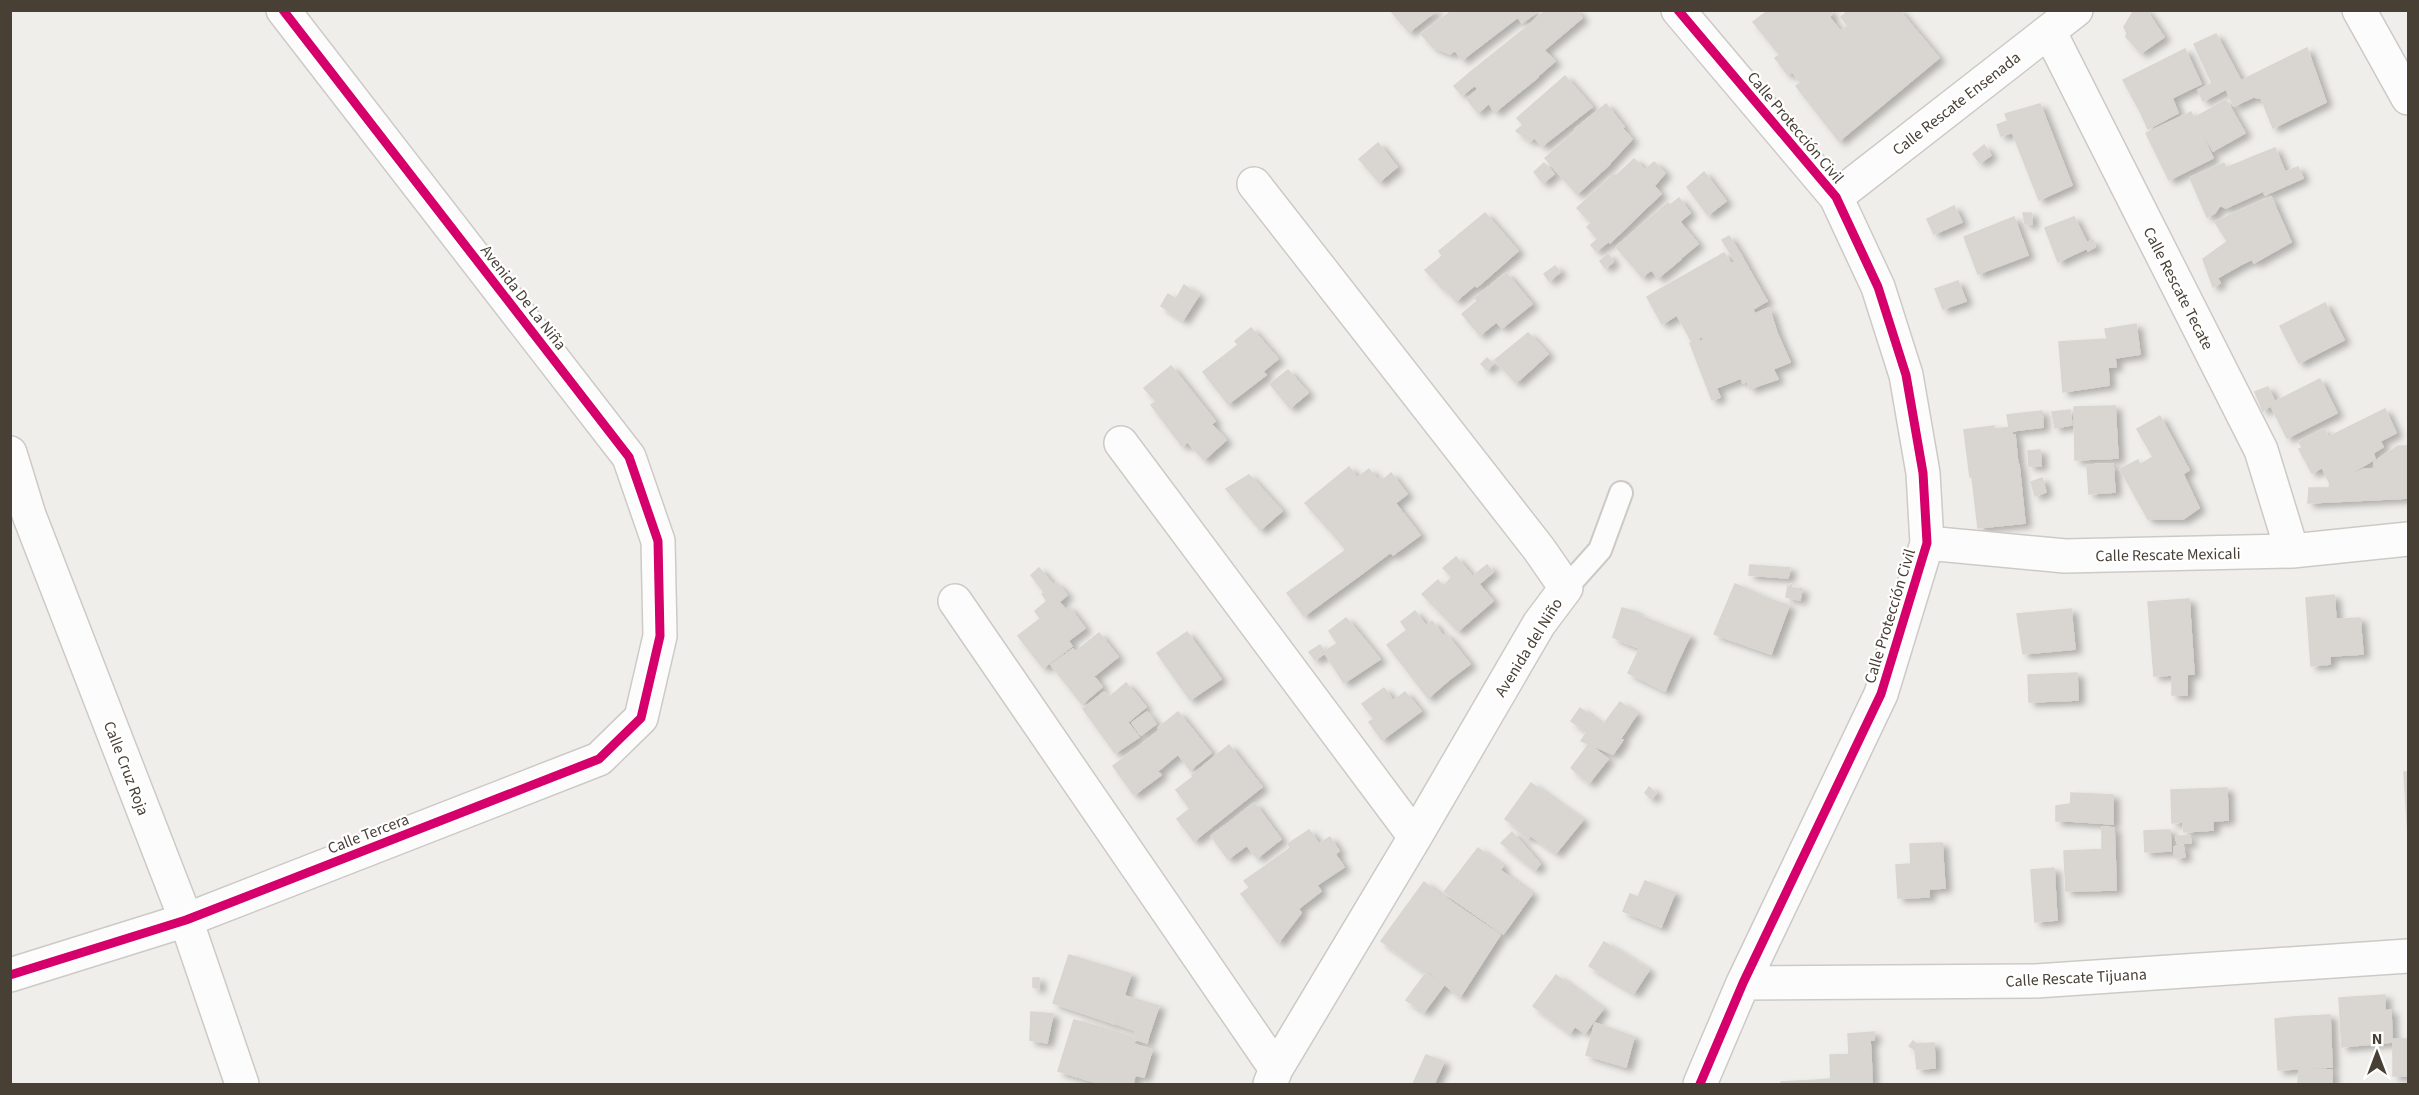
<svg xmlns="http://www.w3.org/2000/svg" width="2419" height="1095" viewBox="0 0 2419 1095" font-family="'Source Sans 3',sans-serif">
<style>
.building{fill:#d9d5d1;stroke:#d9d5d0;stroke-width:1.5;filter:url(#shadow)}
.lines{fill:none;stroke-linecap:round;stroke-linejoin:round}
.service-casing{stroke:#cdcac6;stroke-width:26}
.minor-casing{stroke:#cdcac6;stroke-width:36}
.service{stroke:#fdfcfc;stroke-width:22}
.minor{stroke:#fdfcfc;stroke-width:33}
.cycleway-casing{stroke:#fff;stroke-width:13}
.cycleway{stroke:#d6006c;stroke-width:9}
.labels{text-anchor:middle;stroke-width:4.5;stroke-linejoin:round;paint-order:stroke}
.street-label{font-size:16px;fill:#483f35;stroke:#fff}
</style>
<defs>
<filter id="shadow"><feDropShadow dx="6" dy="4" stdDeviation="3" flood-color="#0004"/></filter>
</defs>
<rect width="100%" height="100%" fill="#f0eeea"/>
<path class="building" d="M1390 10H1437L1409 32Z
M1453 10H1533L1535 13 1522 23 1518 17 1462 60 1455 50 1450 54 1433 47 1421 34Z
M1546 10H1576L1582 18 1543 51 1524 29Z
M1769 10H1829L1832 14 1829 17 1841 32 1834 35 1788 75 1775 58 1780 55 1753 22Z
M1849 10H1858L1863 18 1850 28 1841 17Z
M1899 10 1939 58 1839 141 1796 86 1801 83 1792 71 1834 35 1848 26 1850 28 1863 18 1859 10Z
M2134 10H2146L2164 37 2141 53 2126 37 2127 33 2124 27Z
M1524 29 1534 41 1520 52 1538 77 1495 112 1467 75Z
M2216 34 2241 81 2217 94 2194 44Z
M1534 41 1555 61 1538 76 1520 52Z
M2307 48 2326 102 2273 128 2252 75Z
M2185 49 2201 84 2141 113 2123 80Z
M1467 75 1475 85 1462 95 1454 86Z
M2252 75 2261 98 2253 97 2234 106 2226 89Z
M1565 76 1592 107 1542 146 1517 118Z
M2213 83 2217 94 2203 101 2198 90Z
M1477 90 1488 104 1478 113 1467 99Z
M2172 98 2178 113 2148 129 2141 113Z
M2226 100 2245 133 2213 151 2194 118Z
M1606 104 1624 127 1594 151 1575 129Z
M2040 104 2072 185 2039 200 2005 114Z
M2191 112 2213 158 2169 180 2146 133Z
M2007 121 2013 132 2001 136 1997 125Z
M1523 125 1535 137 1530 141 1516 131Z
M1622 128 1632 139 1610 163 1598 148Z
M1577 130 1594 151 1598 148 1610 164 1577 194 1545 158Z
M1378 143 1397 167 1379 182 1359 159Z
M1984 145 1991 155 1980 163 1973 154Z
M2275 148 2285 172 2298 167 2303 178 2265 195 2250 158Z
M2250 158 2263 191 2226 208 2220 205 2215 213 2207 217 2190 178 2224 163 2226 168Z
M1634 159 1644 169 1626 186 1616 176Z
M1654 162 1665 173 1654 186 1661 194 1645 209 1624 188Z
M1544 163 1554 174 1543 183 1534 172Z
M1704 172 1726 201 1708 215 1687 187Z
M1614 174 1626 186 1624 188 1626 190 1592 224 1577 208Z
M1626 190 1645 209 1610 243 1602 235 1598 239 1587 227Z
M2271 197 2291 242 2254 263 2252 259 2242 264 2215 222Z
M1679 198 1690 213 1683 219 1670 205Z
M1668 203 1683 219 1632 265 1616 247Z
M1954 206 1962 222 1934 234 1927 219Z
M1485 213 1518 251 1477 287 1475 285 1456 301 1444 288 1456 277 1440 258 1442 255 1439 251Z
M2023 213H2031L2032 224H2025Z
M2014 217 2028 255 1978 274 1964 237Z
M2074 217 2087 243 2093 240 2095 247 2088 251 2087 248 2058 262 2045 228Z
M1679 221 1698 244 1681 258 1663 237Z
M1602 235 1608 242 1596 251 1591 245Z
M1729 236 1741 255 1734 259 1722 240Z
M1663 237 1681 259 1658 278 1641 257Z
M2228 241 2242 264 2217 278 2220 283 2213 287 2203 259Z
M1724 253 1731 264 1737 260 1751 285 1744 289 1755 308 1692 342 1662 288Z
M1608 254 1613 262 1605 268 1600 261Z
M1741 255 1756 282 1751 285 1736 259Z
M1641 257 1651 270 1642 277 1632 265Z
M1440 258 1456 277 1443 289 1425 270Z
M1555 266 1560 272 1549 281 1544 274Z
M1506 273 1532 304 1502 328 1475 298Z
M1958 281 1966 301 1943 309 1935 289Z
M1756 282 1767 301 1755 308 1744 289Z
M1184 285 1199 295 1183 320 1161 306 1168 294 1176 299Z
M1662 288 1677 315 1662 324 1647 297Z
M1477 301 1495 323 1480 335 1462 314Z
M2325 303 2344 340 2299 363 2280 326Z
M1769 308 1777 333 1712 359 1702 336Z
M1752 309 1754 312 1751 316 1737 322 1735 319Z
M1735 319 1737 322 1704 335Z
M2136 324 2140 354 2115 358 2116 367H2108L2109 385 2063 392 2059 342 2107 339 2105 329Z
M1251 328 1278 359 1262 372 1235 341Z
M1528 333 1548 354 1516 383 1495 360Z
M1777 333 1790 362 1771 370 1758 340Z
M1698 339 1700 342 1704 339 1712 359 1758 340 1778 379 1760 385 1758 381 1749 385 1747 381 1743 383 1741 378 1716 388 1720 397 1712 400 1690 343Z
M1238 345 1266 375 1228 404 1203 372Z
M1487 358 1493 364 1487 370 1481 364Z
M1171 366 1184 382 1156 401 1144 388Z
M1288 370 1308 393 1290 408 1270 384Z
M2320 379 2337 413 2287 438 2270 404Z
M1758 381 1760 385 1750 389 1749 385Z
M1184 382 1215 421 1182 446 1151 405Z
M2268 387 2275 402 2263 411 2255 392Z
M2115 406 2118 458 2075 460 2074 407Z
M2385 409 2396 433 2380 441 2383 447 2373 453 2375 459 2343 478 2336 463 2338 459 2326 438Z
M2070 410 2072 425 2055 428 2052 412Z
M2042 411 2043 427 2011 431 2009 427 2007 415Z
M2160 416 2189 470 2183 474 2199 508 2183 519H2148L2120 469 2138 460 2140 465 2153 457 2137 429Z
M1211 424 1226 440 1204 460 1188 442Z
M1994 426 1995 429 2011 427 2012 435H2015L2018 466 1999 475 1970 477 1964 430Z
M2324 429 2328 437 2325 435 2302 447 2299 442Z
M2325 435 2338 459 2312 473 2299 449Z
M2398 446H2408V498L2308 503 2309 488H2329L2330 484 2364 469H2374V462Z
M2040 450 2041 466H2029L2028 451Z
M2338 459 2336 463 2343 478 2330 484 2322 467Z
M2113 464 2115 492 2089 494 2087 465Z
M2019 465 2025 523 1978 528 1972 477 1999 475Z
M1349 467 1357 478 1369 469 1385 489 1330 531 1305 503Z
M1391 473 1407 494 1360 530 1348 518 1385 489 1377 480 1381 477 1383 480Z
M1249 475 1282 511 1260 530 1226 489Z
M2042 478 2046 492 2035 496 2031 482Z
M1395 503 1420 535 1393 555 1391 552 1364 572 1342 545Z
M1348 518 1360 530 1342 545 1330 531Z
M1346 550 1364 572 1323 602 1319 595 1323 592 1316 583 1313 584 1308 578Z
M1456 557 1493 601 1458 631 1422 594 1438 580 1443 587 1452 577 1443 568Z
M1487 565 1493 572 1479 584 1473 576Z
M1750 565 1790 568 1788 578 1749 575Z
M1039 568 1053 585 1044 592 1031 575Z
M1308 578 1313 584 1316 583 1323 592 1319 595 1323 602 1304 616 1287 593Z
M1056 583 1067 595 1059 602 1067 611 1046 626 1035 611 1047 601 1042 594Z
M1735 584 1767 598 1748 646 1714 634Z
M1791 584 1792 588 1802 589 1800 600 1786 597 1788 586 1791 587Z
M2334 595 2336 619 2360 618 2363 654 2330 656V664L2311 666 2306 598Z
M1767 598 1789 606 1771 654 1748 646Z
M2189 599 2194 674 2154 676 2148 602Z
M1069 607 1085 628 1068 641 1072 646 1043 668 1018 636 1041 618 1046 626Z
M1622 608 1636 612 1624 642 1613 637Z
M2071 609 2075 649 2023 654 2017 614Z
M1415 611 1426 626 1432 621 1444 637 1446 634 1470 664 1450 679 1426 650 1405 668 1387 645 1407 630 1401 622Z
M1635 614 1690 636 1677 663 1624 642Z
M1346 618 1354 627 1335 640 1329 631Z
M1354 627 1380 659 1344 683 1324 652 1338 643 1335 640Z
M1187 632 1221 679 1190 700 1157 653Z
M1099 633 1118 657 1094 676 1075 652Z
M1320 645 1325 653 1315 660 1309 652Z
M1640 648 1677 663 1665 691 1628 673Z
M1073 649 1102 687 1082 704 1051 665Z
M1426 650 1450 679 1428 698 1405 668Z
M2077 673 2078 700 2029 702 2028 675Z
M2187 674V695H2172V675Z
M1126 683 1146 707 1128 722 1108 698Z
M1384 688 1393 701 1405 692 1421 711 1382 740 1369 722 1374 719 1362 704Z
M1104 692 1139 737 1115 753 1083 709Z
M1620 702 1637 714 1621 738 1603 725Z
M1580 708 1623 740 1613 754 1581 741 1587 732 1571 721Z
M1147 712 1156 724 1141 735 1132 723Z
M1178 712 1211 753 1190 770 1158 728Z
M1160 730 1178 754 1158 771 1137 748Z
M1589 744 1608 759 1589 783 1571 768Z
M1229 745 1262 787 1194 841 1177 819 1209 794 1192 775Z
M1137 748 1161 775 1134 795 1113 766Z
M2404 772H2408V835Z
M1194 776 1209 794 1190 809 1176 790Z
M1531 783 1557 802 1548 816 1544 813 1528 838 1522 834 1524 832 1505 819Z
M1649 787 1656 793 1651 799 1645 793Z
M2227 788 2228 820 2213 821V830L2184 832 2183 822 2172 823 2171 790Z
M2071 793 2113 795V824L2070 821Z
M1557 802 1583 820 1556 853 1530 835 1544 813 1548 816Z
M1254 803 1281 839 1257 858 1229 823Z
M2070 804V821H2056V806Z
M1229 823 1247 845 1228 859 1211 836Z
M2102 827 2114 828 2115 849H2102Z
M1309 830 1319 844 1330 837 1339 851 1335 854 1344 867 1317 885 1288 844Z
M2170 830 2171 851 2145 852 2144 831Z
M1512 832 1540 864 1535 870 1501 843Z
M2176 836H2190L2191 843H2177Z
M1942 843 1945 888 1929 889V897L1898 898 1896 865 1911 864 1910 844Z
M2183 845 2185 857 2175 858 2174 847Z
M1290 848 1313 880 1289 895 1284 887 1281 890 1264 867Z
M1478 848 1503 866 1485 890 1502 906 1505 916 1503 920 1507 929 1503 934 1444 892Z
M2115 849 2116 890 2066 891 2064 851Z
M1264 867 1281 890 1262 901 1244 881Z
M2054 868 2057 920 2035 922 2031 870Z
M1500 870 1532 894 1507 929 1503 920 1505 916 1502 906 1485 890Z
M1313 880 1321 891 1298 909 1289 895Z
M1645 881 1675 893 1661 927 1623 911 1630 894 1638 897Z
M1424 882 1439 894 1419 922 1450 943 1426 973 1381 941Z
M1250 887 1262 901 1252 908 1241 894Z
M1284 887 1301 913 1278 943 1252 908Z
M1439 894 1500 935 1460 997 1427 970 1450 943 1419 922Z
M1604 942 1649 970 1634 993 1589 966Z
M1069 955 1131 974 1115 1024 1053 1003Z
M1426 973 1444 985 1424 1012 1406 1000Z
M1556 975 1582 994 1564 1019 1575 1026 1570 1033 1533 1006Z
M1033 978H1039V989L1033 987Z
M1582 994 1603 1009 1585 1033 1564 1019Z
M2385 995V1011L2391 1010 2392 1042 2342 1047 2339 998Z
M1125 996 1159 1006 1149 1035 1117 1024Z
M1031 1012 1053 1014 1047 1043 1030 1040Z
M2330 1015 2332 1067 2295 1069 2292 1017Z
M2292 1017 2295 1069 2278 1070 2275 1019Z
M1074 1020 1104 1028 1088 1080 1058 1071Z
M1595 1023 1634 1037 1626 1067 1586 1055Z
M1104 1028 1135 1038 1134 1044 1152 1050 1144 1077 1135 1075 1133 1084H1103L1088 1080Z
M1135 1030 1149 1035 1147 1043 1135 1039Z
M1874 1032V1040H1870L1871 1054 1849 1055 1848 1034Z
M2393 1039H2408V1076H2393Z
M1913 1041 1917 1044 1934 1043 1935 1068 1917 1069 1915 1050 1909 1046Z
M1871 1054 1872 1084H1831L1830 1055Z
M1426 1055 1444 1062 1434 1084H1413Z
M2299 1069 2332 1070V1084H2298Z
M1831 1079V1084H1819L1818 1080Z
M1818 1080 1819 1084H1781V1082Z"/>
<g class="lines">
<defs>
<path id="service" d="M1566 588 1600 550 1621 493"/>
<path id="minor" d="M1678 10 1836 197 1878 287 1906 375 1923 473 1927 543 1881 694 1743 983 1700 1084
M2359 10 2408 98
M2049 31 2261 450 2292 551
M1254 184 1539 549 1566 588 1539 624 1415 837 1276 1069 1270 1084
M1836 197 2076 10
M1121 443 1415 837
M10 453 29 515 186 920 242 1084
M1927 543 2065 556 2292 551 2408 539
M955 601 1276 1069
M10 975 186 920 599 759 641 718 660 636 658 541 629 457 283 10
M1743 983 2036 981 2408 956"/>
</defs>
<use href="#service" class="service-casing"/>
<use href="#minor" class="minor-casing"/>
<use href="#service" class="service"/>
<use href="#minor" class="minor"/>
<defs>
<path id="cycleway" d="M1678 10 1836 197 1878 287 1906 375 1923 473 1927 543 1881 694 1743 983 1700 1084
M10 975 186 920 599 759 641 718 660 636 658 541 629 457 283 10"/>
</defs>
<use href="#cycleway" class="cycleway-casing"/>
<use href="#cycleway" class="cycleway"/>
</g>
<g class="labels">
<g class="street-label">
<text transform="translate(1956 103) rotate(-38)" y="6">Calle Rescate Ensenada</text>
<text transform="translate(1796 127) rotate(50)" y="6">Calle Protección Civil</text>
<text transform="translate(2179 288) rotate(63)" y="6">Calle Rescate Tecate</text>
<text transform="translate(524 297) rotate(52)" y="6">Avenida De La Niña</text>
<text transform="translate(2168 554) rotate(-1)" y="6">Calle Rescate Mexicali</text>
<text transform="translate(1889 616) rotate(-73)" y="6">Calle Protección Civil</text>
<text transform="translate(1528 647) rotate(-58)" y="6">Avenida del Niño</text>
<text transform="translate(127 768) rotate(69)" y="6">Calle Cruz Roja</text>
<text transform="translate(368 833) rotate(-21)" y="6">Calle Tercera</text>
<text transform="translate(2076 977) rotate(-3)" y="6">Calle Rescate Tijuana</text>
</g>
</g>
<rect width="2419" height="1095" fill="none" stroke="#483f35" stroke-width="24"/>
<g transform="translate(2377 1053)" stroke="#ffffff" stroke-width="4.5" paint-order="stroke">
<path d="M0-4.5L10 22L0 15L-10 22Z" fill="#483f35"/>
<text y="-9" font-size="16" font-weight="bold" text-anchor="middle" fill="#483f35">N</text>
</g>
</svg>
